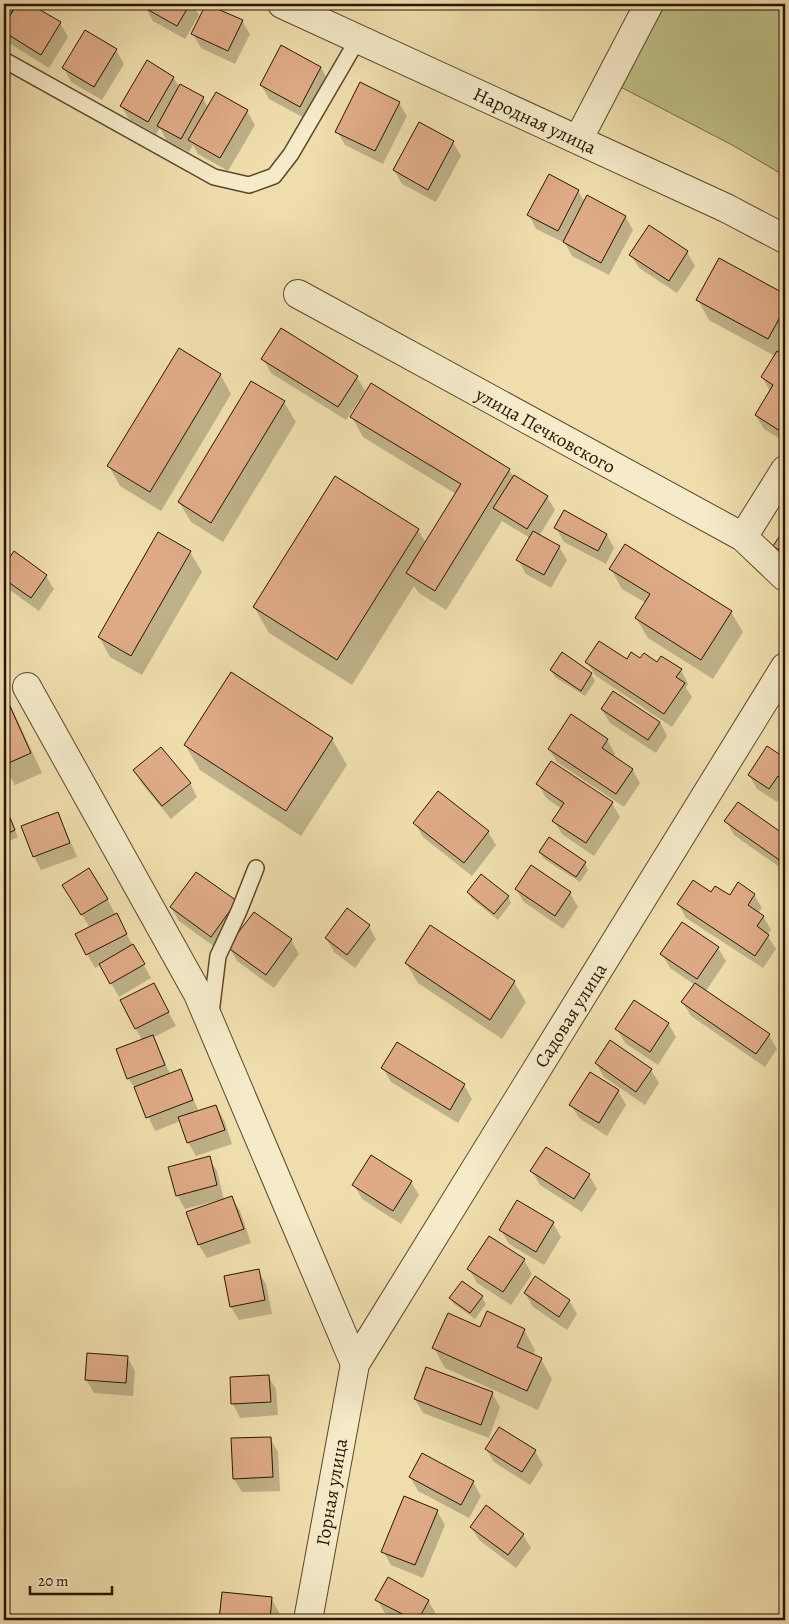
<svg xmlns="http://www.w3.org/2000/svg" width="789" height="1624" viewBox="0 0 789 1624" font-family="Alegreya,serif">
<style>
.green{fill:#bfc086;stroke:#746a43}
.shadow{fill:#0003}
.building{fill:#dfab87;stroke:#281500}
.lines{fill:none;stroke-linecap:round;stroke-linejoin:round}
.lane-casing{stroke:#5a472b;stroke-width:18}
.street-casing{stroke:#5a472b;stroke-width:30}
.lane{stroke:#f5eac9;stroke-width:15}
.street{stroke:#f5eac9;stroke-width:28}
.labels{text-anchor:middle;stroke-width:5;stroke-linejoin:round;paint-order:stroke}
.street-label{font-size:19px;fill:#281500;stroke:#f5eac9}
</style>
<rect width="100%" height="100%" fill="#efdeac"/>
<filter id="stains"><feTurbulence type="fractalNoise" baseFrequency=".004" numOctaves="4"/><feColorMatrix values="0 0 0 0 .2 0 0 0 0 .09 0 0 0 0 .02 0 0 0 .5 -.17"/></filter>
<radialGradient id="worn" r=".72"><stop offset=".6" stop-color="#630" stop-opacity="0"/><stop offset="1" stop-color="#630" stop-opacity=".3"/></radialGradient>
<path class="green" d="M657 4H785V176L734 146 613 83Z"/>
<path class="shadow" d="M4 4H28L60 23 68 37 49 68 4 40Z
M147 4H192L199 15 185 39 153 21 145 7Z
M207 4 242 21 250 34 235 64 201 48 193 34Z
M116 50 124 64 102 100 71 82 64 68Z
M321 67 328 81 308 120 269 99 261 85Z
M173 77 180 88 203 98 208 108 217 94 247 111 255 125 228 171 198 154 193 145 189 152 166 140 160 128 156 134 129 119 121 106Z
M399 103 407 116 383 164 345 145 337 131Z
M453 142 461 156 436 202 402 184 394 170Z
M578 191 585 202 625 216 633 230 609 275 572 256 565 243 536 229 529 215Z
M687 252 695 266 677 293 639 268 631 255Z
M720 260 785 296V348L781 355 785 357V442L764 429 756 416 770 391 762 377 775 356 709 320 698 300Z
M263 359 357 377 365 391 346 420 271 373Z
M220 374 231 394 161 511 120 486 109 466Z
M284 402 296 422 223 542 191 522 179 502Z
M352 417 509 470 514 477 547 497 555 510 539 536 559 547 567 560 551 588 526 574 518 560 530 538 502 521 446 610 419 593 414 586 352 685 269 633 254 607 418 530 426 543 456 494 363 437Z
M556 528 607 535 614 548 606 564 564 542Z
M785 530V561L775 546Z
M159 534 190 552 202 572 142 675 110 657 99 637Z
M14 553 46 576 54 589 39 611 7 588 4 583V568Z
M611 569 731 612 743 632 713 679 648 638 636 618 646 603 622 589Z
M562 654 591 674 595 681 585 696 555 677 551 670Z
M641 660 681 670 688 684 686 688 692 697 672 727 595 675 587 662Z
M232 674 332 739 347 765 301 836 200 770 185 745Z
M4 691 42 773 15 785 4 766Z
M602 710 660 722 667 736 656 753 610 723Z
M571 716 607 740 615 754 613 757 632 769 640 783 624 807 557 762 549 749Z
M768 748 785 759V814L779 803 785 795 783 793 777 802 757 789 749 775Z
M552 763 612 803 620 817 594 856 562 834 554 821 562 809 546 798 538 784Z
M134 770 190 783 197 797 171 819 142 784Z
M738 804 785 837V871L734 835 726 821Z
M6 810 18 837 4 843V811Z
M58 813 77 857 41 870 34 856Z
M415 823 488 832 496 845 472 876 423 837Z
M540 852 585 863 588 870 580 882 544 859Z
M531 867 570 893 578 907 563 929 524 902 516 889Z
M468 892 508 896 511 903 498 920 472 899Z
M712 894 730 897 754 894 762 908 758 913 763 916 771 930 767 935 776 949 763 968 686 918 678 904Z
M72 899H107L151 978 119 997 101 965 95 968 87 954 90 928Z
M236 902 219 950 179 921 171 907Z
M369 926 376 939 355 968 334 952 326 938Z
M291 940 299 954 274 988 237 961 229 947Z
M718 948 726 961 706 991 769 1035 777 1049 765 1067 691 1016 683 1003 695 985 670 968 662 954Z
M406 963 514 982 526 1002 502 1039 418 983Z
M161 998 176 1026 154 1037 170 1074 180 1070 199 1112 216 1106 224 1120 232 1144 196 1156 188 1142 181 1121 155 1131 137 1092 128 1078 142 1040 121 1001Z
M668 1023 676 1037 658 1065 625 1043 617 1029Z
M596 1063 651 1070 659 1083 645 1105 604 1077Z
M383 1068 464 1085 472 1099 458 1123 391 1082Z
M590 1074 618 1091 626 1105 607 1136 579 1118 571 1105Z
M209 1158 217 1171 224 1200 232 1198 240 1211 251 1243 207 1258 199 1245 188 1213 223 1201V1199L185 1209 177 1195Z
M532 1171 589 1175 597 1189 582 1212 540 1185Z
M411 1182 419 1195 401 1224 362 1199 354 1185Z
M553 1223 561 1237 544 1265 509 1244 501 1230Z
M524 1260 532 1274 511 1305 477 1283 469 1269Z
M258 1271 266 1284 272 1314 239 1320 231 1307Z
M462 1282 482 1297 486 1304 475 1319 454 1304 450 1298Z
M525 1293 569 1300 577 1314 567 1330 533 1307Z
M480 1328 524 1330 535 1350 533 1356 541 1359 552 1379 538 1410 445 1368 434 1348Z
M127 1357 135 1371 133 1396 94 1393 86 1379Z
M427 1368 492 1393 500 1407 489 1438 423 1413 415 1399Z
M268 1376 276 1389 278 1415 240 1418 233 1404 231 1378Z
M270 1438 278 1452 280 1491 242 1492 234 1479Z
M486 1449 535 1451 543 1465 530 1485 494 1462Z
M410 1477 473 1482 481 1496 469 1518 418 1491Z
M437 1511 445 1525 423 1578 391 1565 383 1551Z
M471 1527 523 1535 531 1548 516 1568 479 1540Z
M223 1594 271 1598 279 1612 278 1620H221Z
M377 1600H428L436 1614 433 1620H398L385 1613Z"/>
<path class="building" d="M4 4H17L4 25Z
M17 4H30L61 22 41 55 4 32V25Z
M145 4H190L177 26 143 7Z
M206 4 243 20 228 51 191 34Z
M85 30 117 49 94 87 62 68Z
M281 45 321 67 300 107 260 85Z
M147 60 174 77 148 122 120 106Z
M360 82 400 102 375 151 335 132Z
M180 84 204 97 181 139 157 126Z
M216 92 248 110 220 158 188 140Z
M419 122 454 141 428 190 393 170Z
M549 174 579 190 558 231 527 215Z
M587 195 626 216 601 263 563 242Z
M649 225 688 251 669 281 629 255Z
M719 258 785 294V308L768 339 696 300Z
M281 328 358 376 338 407 261 359Z
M179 348 221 374 150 492 107 466Z
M777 351 785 356V423L780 431 755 415 773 385 761 377Z
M251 381 285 401 211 523 178 502Z
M371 383 510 469 435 591 406 573 461 484 350 417Z
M514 475 548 496 527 529 493 508Z
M335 476 419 529 337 660 253 607Z
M564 510 607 534 598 551 554 528Z
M785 528V554L773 546Z
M533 531 560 546 544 575 516 560Z
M158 532 191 551 131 656 98 637Z
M625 544 732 611 701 660 635 618 650 594 609 569Z
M14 551 47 575 31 598 4 579V566Z
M599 641 627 659 631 652 640 658 644 653 657 662 661 656 682 669 676 677 685 683 664 714 585 662Z
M562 652 592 673 581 691 550 670Z
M231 672 333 738 286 811 184 745Z
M613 691 660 722 648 740 601 709Z
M4 693 31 753 4 765Z
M571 714 608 739 602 748 633 769 616 794 548 749Z
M767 746 785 758V781L778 776 769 789 748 775Z
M161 747 191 783 162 806 133 770Z
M551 761 613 802 586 843 552 821 564 803 536 784Z
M438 791 489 831 464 863 413 823Z
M738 802 785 835V864L724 821Z
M6 808 15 830 4 835V809Z
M58 812 70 843 33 857 21 826Z
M549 837 586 862 576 877 539 852Z
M531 865 571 892 555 916 515 889Z
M89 868 108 899 81 915 62 885Z
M196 872 237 901 211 937 170 907Z
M481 874 509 896 494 914 467 892Z
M693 880 711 892 715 886 730 895 738 882 755 894 748 905 764 916 757 926 769 935 755 956 677 904Z
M347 908 370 925 347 955 325 938Z
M254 912 292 939 266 975 227 947Z
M117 913 127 934 86 955 75 934Z
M682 922 719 947 697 979 660 954Z
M430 925 515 981 490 1020 405 963Z
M133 944 145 964 110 984 99 964Z
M154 983 169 1012 135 1029 120 1000Z
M695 983 770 1034 756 1054 681 1002Z
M634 1000 669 1023 650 1052 615 1029Z
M153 1035 165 1065 127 1079 116 1049Z
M610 1040 652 1069 636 1092 595 1063Z
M397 1042 465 1084 450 1110 381 1068Z
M181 1069 193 1100 146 1118 134 1087Z
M590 1072 619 1090 599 1123 569 1105Z
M216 1105 225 1130 187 1143 178 1117Z
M546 1147 590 1174 574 1199 530 1171Z
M371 1155 412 1181 393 1211 352 1185Z
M210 1156 217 1185 176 1196 168 1167Z
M232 1196 244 1229 198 1245 186 1212Z
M517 1200 554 1222 536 1252 499 1230Z
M489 1236 525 1259 503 1292 467 1269Z
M259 1269 265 1300 230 1307 224 1276Z
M535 1276 570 1300 559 1317 524 1293Z
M462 1281 483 1296 470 1313 449 1298Z
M487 1311 525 1329 517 1347 542 1358 527 1391 432 1348 448 1313 480 1327Z
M87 1353 128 1356 126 1383 85 1380Z
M426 1367 493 1392 481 1425 414 1399Z
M269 1375 271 1402 231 1404 230 1377Z
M499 1427 536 1450 522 1472 485 1449Z
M271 1437 273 1477 233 1479 231 1438Z
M422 1453 474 1481 461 1505 409 1477Z
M404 1496 438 1510 415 1565 381 1552Z
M486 1505 524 1534 508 1555 470 1527Z
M388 1577 429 1600 418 1620H414L375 1600Z
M222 1592 272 1597 270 1620H219Z"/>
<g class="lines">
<defs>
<path id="lane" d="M4 60 214 177 249 185 274 176 291 154 358 39
M211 1013 218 956 239 911 256 868"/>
<path id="street" d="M282 4 726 208 785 239
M578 140 649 4
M298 294 743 537 785 577
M743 537 785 470
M27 687 198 994 355 1364
M308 1620 355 1364 785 667"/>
</defs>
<use href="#lane" class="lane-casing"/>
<use href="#street" class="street-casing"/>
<use href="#lane" class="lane"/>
<use href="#street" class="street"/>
</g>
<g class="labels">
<g class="street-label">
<text transform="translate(535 120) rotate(25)" y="7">Народная улица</text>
<text transform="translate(546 430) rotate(29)" y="7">улица Печковского</text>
<text transform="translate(570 1015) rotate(-58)" y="7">Садовая улица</text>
<text transform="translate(331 1492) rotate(-80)" y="7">Горная улица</text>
</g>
</g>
<rect width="789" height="1624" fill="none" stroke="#efdeac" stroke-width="20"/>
<rect x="5" y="5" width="779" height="1614" fill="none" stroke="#281500" stroke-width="2.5"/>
<rect x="10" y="10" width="769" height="1604" fill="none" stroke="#281500"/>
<path d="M30 1586v8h82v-8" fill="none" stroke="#281500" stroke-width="2.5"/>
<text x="38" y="1586" font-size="15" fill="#281500" stroke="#f5eac9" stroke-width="4" paint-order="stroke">20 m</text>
<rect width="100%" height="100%" filter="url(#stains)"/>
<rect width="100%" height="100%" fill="url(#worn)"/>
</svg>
